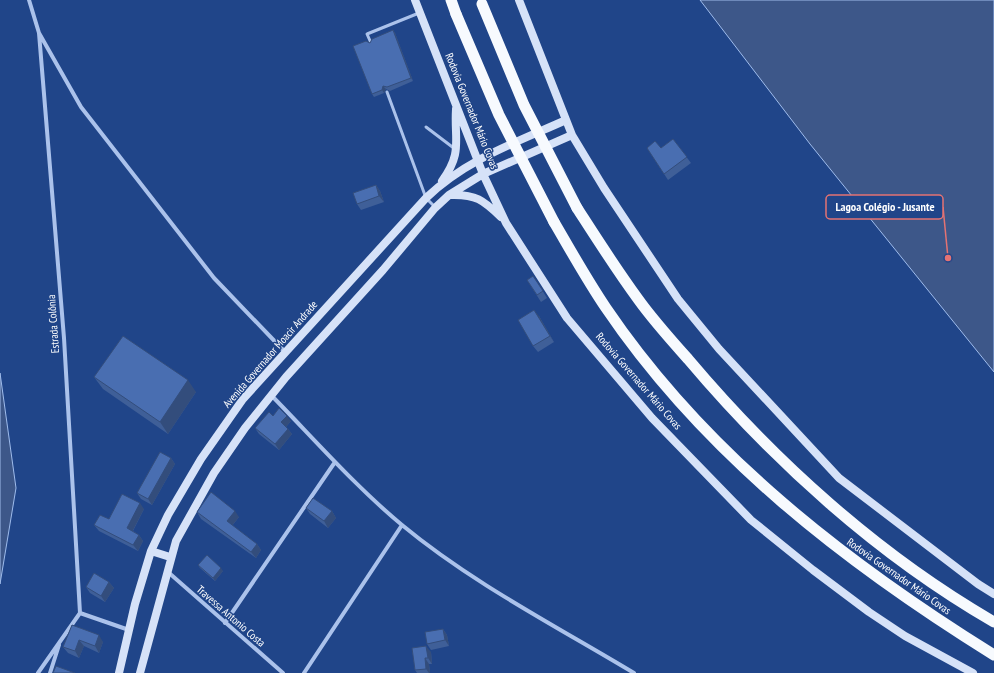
<svg xmlns="http://www.w3.org/2000/svg" width="994" height="673" viewBox="0 0 994 673" font-family="'PT Sans Narrow',sans-serif">
<style>
.water{fill:#3d5789;stroke:#9fbcec}
.lines{fill:none;stroke-linecap:round;stroke-linejoin:round}
.service{stroke:#abc2eb;stroke-width:3}
.minor{stroke:#abc2eb;stroke-width:4}
.secondary{stroke:#d6e2f8;stroke-width:8}
.trunk{stroke:#f7fafe;stroke-width:11}
.trunk-bridge{stroke:#f7fafe;stroke-width:11}
.wall{fill:#3f5f98}
.shaded-wall{fill:#334d7c}
.building{fill:#496eb1;stroke:#334d7c}
.labels{text-anchor:middle;stroke-width:3;stroke-linejoin:round;paint-order:stroke}
.street-label{font-size:11px;fill:#fff;stroke:#204589}
.leader{fill:none;stroke:#e47373;stroke-width:1.5}
.callout-dot{fill:#e47373;stroke:#204589;stroke-width:1.5}
.callout{fill:#204589;stroke:#e47373;stroke-width:1.5}
.callout-label{font-size:12px;text-anchor:middle;font-weight:bold;fill:#fff}
</style>
<rect width="100%" height="100%" fill="#204589"/>
<path class="water" d="M700 0H994V372L810 144Z
M0 373 16 488 0 584Z"/>
<g class="lines">
<path class="service" d="M371 43 367 34 419 13
M387 92 426 198 435 207
M426 127 455 149"/>
<path class="minor" d="M29 0 39 33 81 107 214 278 285 352
M39 33 64 338 80 613
M271 395C314 439 355 486 402 525 472 583 556 626 634 673
M168 572 283 673
M80 613 129 630
M225 623 335 462
M38 673 80 613
M50 673 59 645
M304 673 402 525"/>
<path class="secondary" d="M415 0 483 174 506 223 567 318 652 418 751 520 813 570 869 612 905 636 973 673
M519 0 572 135 604 188 678 299 719 349 839 478 978 584 994 594
M442 181C463 152 454 141 456 109
M450 195C476 194 483 200 501 217
M151 551 170 557
M119 673 135 604 151 551 168 515 201 459 243 399 426 198C467 159 515 143 566 120
M140 673 176 541 214 473 245 428 286 377 383 270 435 208 449 195 483 174 572 135"/>
<path class="trunk" d="M451 0 456 14
M577 208C597 239 616 269 638 299 653 320 671 340 688 359 774 461 878 555 994 622
M554 222C571 251 587 280 606 308 705 454 846 563 994 655"/>
<path class="trunk-bridge" d="M482 4 524 105 577 208
M456 14 499 115 554 222"/>
</g>
<path class="wall" d="M393 30 395 33 413 81 390 91 386 89 384 93 374 97 372 94 370 43Z
M673 139 691 163 668 180 647 148H661Z
M376 185 380 191 384 202 361 210 357 204Z
M527 280 537 282 547 298 541 302Z
M539 316 554 342 538 352 533 346Z
M94 377 196 392 168 434 103 389Z
M273 416 291 421 286 427 288 429 292 434 279 450 259 434 255 428Z
M171 458 175 464 152 505 141 499 137 493Z
M306 508 332 511 336 518 328 528 310 514Z
M144 509 133 531 139 535 143 541 138 551 99 531 94 525 109 519Z
M197 512 239 517 232 526 257 544 261 550 256 558 201 519Z
M198 565 223 571 215 581 200 568Z
M109 582 114 588 105 602 90 593 86 587Z
M72 625 103 642 99 653 84 646 79 658 68 653 63 647Z
M443 629 447 635 449 646 431 650 427 644Z
M412 648 431 652 432 664H429L430 673H417L415 670Z"/>
<path class="shaded-wall" d="M393 30 395 33 413 81 411 78Z
M383 86 386 89 384 93 382 90Z
M376 185 380 191 384 202 379 196Z
M534 310 539 316 554 342 550 336Z
M188 380 196 392 168 434 160 422Z
M287 416 291 421 285 428 281 422Z
M288 429 292 434 279 450 275 444Z
M171 458 175 464 152 505 148 499Z
M140 503 144 509 131 534 127 528Z
M235 511 239 517 231 527 227 521Z
M332 511 336 518 328 528 324 521Z
M139 535 143 541 138 551 133 545Z
M257 544 261 550 256 558 251 552Z
M221 568 223 571 215 581 213 578Z
M109 582 114 588 105 602 101 596Z
M443 629 447 635 449 646 445 640Z
M99 635 103 642 99 653 95 646Z
M79 640 84 646 79 658 75 651Z
M426 646 431 652 432 664 428 658Z
M425 658 429 664 430 673H429L426 669Z"/>
<path class="building" d="M393 30 411 78 387 87 383 86 382 90 372 94 353 46 366 41 370 43 372 39Z
M673 139 687 157 664 174 647 148 655 141 661 148Z
M376 185 379 196 357 204 353 193Z
M533 276 543 291 537 295 527 280Z
M534 310 550 336 533 346 518 320Z
M123 336 188 380 160 422 94 377Z
M279 408 287 416 281 422 288 429 275 444 255 428 269 412 273 416Z
M160 452 171 458 148 499 137 493Z
M211 492 235 511 227 521 257 544 251 552 197 512Z
M122 494 140 503 127 528 139 535 133 545 94 525 100 515 109 519Z
M313 498 332 511 324 521 306 508Z
M207 555 221 568 213 578 198 565Z
M94 573 109 582 101 596 86 587Z
M72 625 99 635 95 646 79 640 75 651 63 647Z
M443 629 445 640 427 644 425 632Z
M426 646 428 658H425L426 669 415 670 412 648Z
M56 666 75 673H53Z"/>
<g class="labels">
<g class="street-label">
<text transform="translate(472 111) rotate(68)" y="4">Rodovia Governador Mário Covas</text>
<text transform="translate(53 324) rotate(-94)" y="4">Estrada Colônia</text>
<text transform="translate(270 354) rotate(-49)" y="4">Avenida Governador Moacir Andrade</text>
<text transform="translate(639 381) rotate(49)" y="4">Rodovia Governador Mário Covas</text>
<text transform="translate(899 576) rotate(35)" y="4">Rodovia Governador Mário Covas</text>
<text transform="translate(231 616) rotate(41)" y="4">Travessa Antonio Costa</text>
</g>
</g>
<path class="leader" d="M948 258L943 207"/>
<circle class="callout-dot" cx="948" cy="258" r="4"/>
<rect class="callout" x="826" y="195" width="117" height="24" rx="4"/>
<g class="callout-label">
<text x="885" y="211">Lagoa Colégio - Jusante</text>
</g>
</svg>
